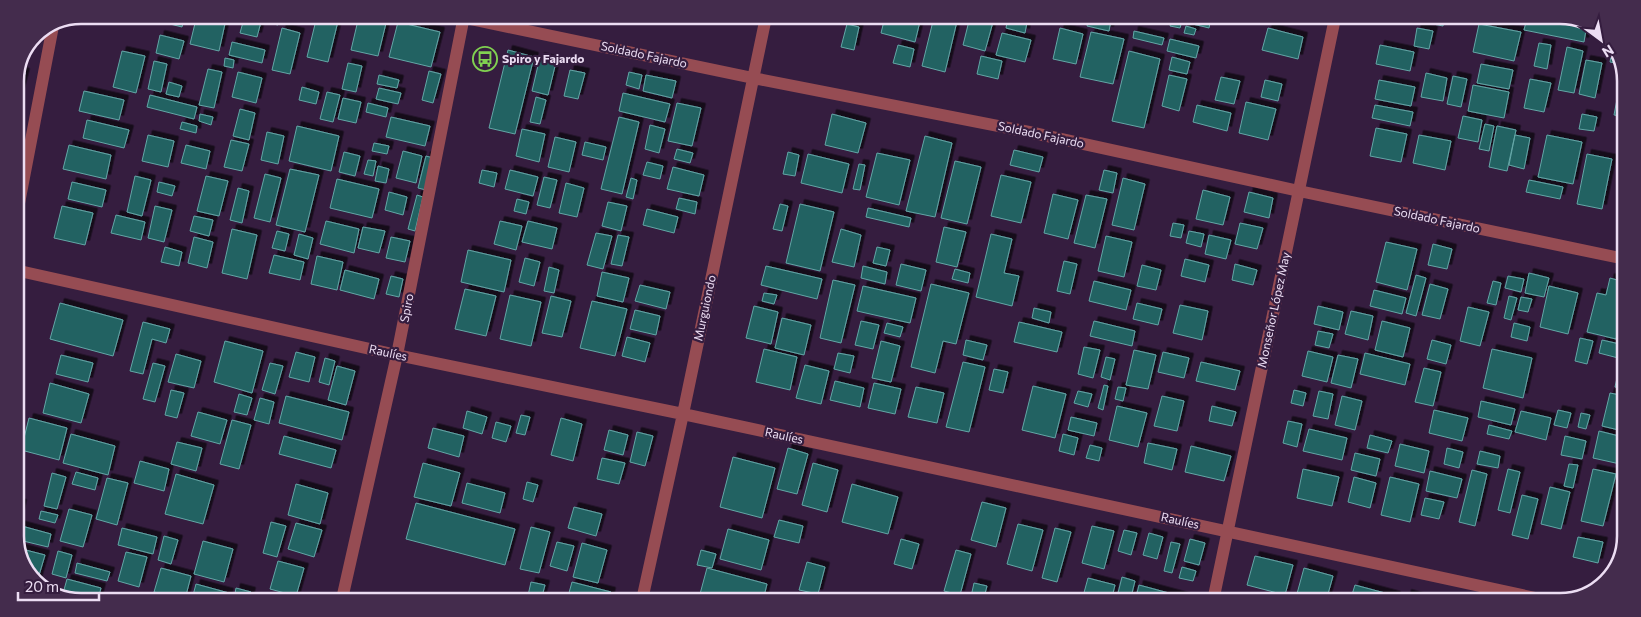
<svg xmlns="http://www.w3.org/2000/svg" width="1641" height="617" viewBox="0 0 1641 617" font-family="Commissioner,sans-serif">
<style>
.building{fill:#216262;stroke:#63a6a6;filter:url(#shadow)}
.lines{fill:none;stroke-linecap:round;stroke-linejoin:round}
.minor{stroke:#964c53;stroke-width:12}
.labels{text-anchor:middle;stroke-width:4.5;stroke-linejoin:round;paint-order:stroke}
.street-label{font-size:12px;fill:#ecddf3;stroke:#351d3f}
.poi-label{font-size:12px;font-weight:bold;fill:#ecddf3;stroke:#351d3f;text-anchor:start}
.rim{fill:none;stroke:#ecddf3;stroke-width:2.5}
</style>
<defs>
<filter id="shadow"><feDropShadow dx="4.5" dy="-4.5" stdDeviation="0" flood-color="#0009"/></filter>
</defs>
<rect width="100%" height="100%" fill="#351d3f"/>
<path class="building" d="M172 15H185L182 27 170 24Z
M197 15H212L226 19 219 51 190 44Z
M245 15 262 18 257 37 240 33Z
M270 15H281L278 25 268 23Z
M317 16 339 17 328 62 307 57Z
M359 16H375L387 19 378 56 351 50Z
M885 17H921L915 42 881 33Z
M934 17H958L945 72 922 66Z
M970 17 993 22 985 51 963 45Z
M1008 17H1028L1025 33 1006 28Z
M1089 17H1102L1111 20 1109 31 1087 26Z
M1172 18H1183L1180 28 1170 26Z
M1191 18H1211L1209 28 1189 23Z
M1405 18H1445L1443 26Z
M1527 18 1559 19 1587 24 1584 42 1524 30Z
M398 22 440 32 431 67 389 57Z
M847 24 859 27 854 50 841 47Z
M1479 24 1521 32 1514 61 1473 52Z
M1186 26 1196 29 1194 35 1184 33Z
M282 28 300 33 290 74 272 70Z
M1060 28 1083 34 1076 64 1053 59Z
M1268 28 1303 37 1298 59 1262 50Z
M1417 28 1433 31 1429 49 1414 46Z
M1134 31 1164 38 1162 45 1133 38Z
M1091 32 1124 39 1113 84 1080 77Z
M1002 33 1031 40 1025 62 996 55Z
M160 35 184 41 179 59 156 53Z
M1170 39 1199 46 1196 58 1167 51Z
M232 42 265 50 262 63 229 55Z
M1539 43 1551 45 1547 69 1534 66Z
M898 45 914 49 910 67 893 63Z
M1380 45 1414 52 1410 71 1376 64Z
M1567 47 1583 51 1574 93 1558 90Z
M508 50 534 57 515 134 489 128Z
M122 51 145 56 136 93 113 87Z
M1129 51 1160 59 1144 128 1112 121Z
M1612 51 1617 52 1621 64 1610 62Z
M981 56 1002 61 998 79 977 74Z
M540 57 556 62 548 95 532 91Z
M1172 57 1190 62 1187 74 1169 70Z
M225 58 234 60 233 68 224 66Z
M1586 60 1602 63 1595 98 1579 94Z
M154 61 167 64 161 92 148 89Z
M348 63 362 66 356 92 342 89Z
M1481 64 1513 70 1509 89 1477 83Z
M208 69 222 72 214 108 199 105Z
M570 70 585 73 578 99 564 96Z
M18 71 25 73 17 103 15 102V77Z
M429 71 441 74 433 103 422 100Z
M238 72 262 78 256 103 232 97Z
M629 72 642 75 639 89 626 85Z
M1426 73 1447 78 1443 101 1421 97Z
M379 75 399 80 397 88 377 84Z
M646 75 676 81 672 98 643 91Z
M1169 75 1187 79 1179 111 1162 106Z
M1453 76 1467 79 1461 107 1447 104Z
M1221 77 1240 81 1234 104 1215 100Z
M1530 79 1551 83 1544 112 1524 108Z
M1265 80 1282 84 1278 101 1261 97Z
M1379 80 1415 87 1411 106 1375 99Z
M169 82 182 86 179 97 166 94Z
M1473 85 1509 92 1504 118 1468 111Z
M302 87 319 92 316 104 299 100Z
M379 88 401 93 398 104 376 99Z
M84 91 124 100 119 120 79 111Z
M327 92 340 95 333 122 320 119Z
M623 93 670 104 665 122 619 111Z
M1618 94 1626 96V117L1614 115Z
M150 95 197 107 194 119 147 107Z
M536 97 546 100 540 124 530 122Z
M343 98 361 102 356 123 338 119Z
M1246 102 1276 109 1268 140 1239 133Z
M368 103 388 108 386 117 366 112Z
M677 103 701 108 692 146 668 141Z
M1197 105 1231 113 1227 131 1193 122Z
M1375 105 1413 112 1410 126 1372 118Z
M240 109 255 113 249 140 233 136Z
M200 114 213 117 211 125 199 121Z
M832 114 866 123 858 153 825 145Z
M1582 114 1597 117 1594 131 1579 129Z
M1463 116 1482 120 1478 142 1458 138Z
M391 117 430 126 425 146 386 137Z
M619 117 639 122 622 194 601 189Z
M87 120 129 130 124 148 83 138Z
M182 122 197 126 196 133 180 129Z
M1485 124 1494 126 1489 151 1479 149Z
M650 125 665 129 659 153 645 149Z
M297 126 339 136 331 171 289 161Z
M1497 126 1516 130 1507 171 1489 167Z
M1376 128 1407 134 1401 162 1370 156Z
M522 129 545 134 539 162 516 156Z
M267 132 284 136 278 164 261 160Z
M148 135 174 141 168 167 142 161Z
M1419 135 1451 141 1445 170 1413 163Z
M1515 135 1530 138 1524 169 1509 165Z
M1547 135 1582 142 1573 184 1538 177Z
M925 136 952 143 935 217 906 211Z
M555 137 576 142 569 172 548 167Z
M231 140 249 144 242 171 224 167Z
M585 142 606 147 603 160 582 155Z
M374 143 389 146 387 154 372 151Z
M69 145 111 155 106 179 63 169Z
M186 145 210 151 206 169 181 163Z
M1622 146 1625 147V170L1617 169Z
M677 149 693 153 690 163 674 159Z
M1014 150 1043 157 1039 172 1010 165Z
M403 151 422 156 416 183 396 178Z
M344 152 360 156 355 176 339 172Z
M788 152 799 155 795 176 783 174Z
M877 153 910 160 899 205 866 197Z
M808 154 849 164 842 193 801 183Z
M1587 154 1612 159 1602 209 1577 204Z
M426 156 433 158 426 190 418 188Z
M368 160 376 161 373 176 364 174Z
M955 161 981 167 967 224 941 218Z
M647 162 663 166 660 179 643 175Z
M859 164 865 165 860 190 853 189Z
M378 166 389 169 386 183 375 181Z
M673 167 704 175 699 196 667 189Z
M290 169 319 175 305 232 276 225Z
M482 170 497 173 494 187 479 183Z
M510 170 538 177 533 196 505 189Z
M1104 170 1117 173 1113 193 1099 190Z
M265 174 281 178 270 222 254 218Z
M1001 175 1031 182 1021 223 991 216Z
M135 176 151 180 142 216 127 212Z
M206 176 228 181 219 216 197 211Z
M544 177 557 180 550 208 537 205Z
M631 178 637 180 633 199 626 197Z
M1123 178 1145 184 1134 230 1112 225Z
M337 179 379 189 372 218 330 208Z
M1529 180 1563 187 1560 199 1526 192Z
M72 182 106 190 102 207 68 199Z
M159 182 175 186 172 196 157 192Z
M566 183 584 188 577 217 559 213Z
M238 188 249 191 242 223 230 220Z
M1203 190 1230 197 1223 225 1196 219Z
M389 192 407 197 403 215 385 210Z
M1249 192 1273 198 1269 218 1244 212Z
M1053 194 1078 200 1068 239 1044 233Z
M417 195 423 197 415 231 408 229Z
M1086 195 1107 199 1095 248 1074 243Z
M679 198 697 202 695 214 676 209Z
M517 199 529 202 526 214 514 211Z
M608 202 627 206 621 231 602 226Z
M780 204 788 206 782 231 773 229Z
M800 204 834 212 820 271 786 263Z
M62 206 93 213 85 245 54 238Z
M155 206 172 210 164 242 148 238Z
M868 208 911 218 909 227 866 217Z
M647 209 678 217 674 233 643 225Z
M116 215 145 222 141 240 111 233Z
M194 216 213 220 209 236 190 231Z
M326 221 359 229 354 253 320 244Z
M500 221 522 226 516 250 494 244Z
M528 221 557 228 552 249 522 242Z
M1173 223 1184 225 1181 238 1170 236Z
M1240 223 1263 228 1257 249 1235 244Z
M363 227 385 231 379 253 358 248Z
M944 227 966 232 957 267 936 262Z
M232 229 257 235 247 279 222 273Z
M841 229 861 235 854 267 832 262Z
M277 231 289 234 285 251 272 248Z
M1189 231 1204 234 1201 247 1186 243Z
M596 233 612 236 603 269 587 265Z
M299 234 313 238 308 259 294 255Z
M991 234 1012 239 1004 273 1019 276 1012 306 976 297Z
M618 235 629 237 622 266 611 264Z
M1209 235 1231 240 1226 259 1205 254Z
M1106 236 1132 242 1124 277 1098 271Z
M194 237 213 242 207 268 188 263Z
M391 237 410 241 405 262 386 258Z
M1386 242 1417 249 1407 290 1376 282Z
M1433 244 1452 249 1447 269 1428 265Z
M165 247 182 252 179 266 161 262Z
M877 247 890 250 886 266 873 263Z
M468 250 511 260 504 292 461 282Z
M274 255 304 262 300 280 269 273Z
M317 256 343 262 337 290 311 284Z
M525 258 540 262 534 286 519 282Z
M1185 259 1209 265 1205 282 1181 276Z
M1064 261 1077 264 1070 294 1057 291Z
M901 264 926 270 921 291 896 285Z
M1235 264 1257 270 1253 285 1232 280Z
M1142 265 1161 270 1156 290 1137 286Z
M766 266 822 279 817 299 761 285Z
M863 266 887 272 885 284 861 278Z
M549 267 559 270 554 293 544 291Z
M955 269 970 273 968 283 952 279Z
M345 270 379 279 374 299 340 290Z
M602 272 629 278 623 302 597 296Z
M1529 273 1549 278 1544 297 1525 293Z
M1416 275 1426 278 1416 316 1406 313Z
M391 276 403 279 399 297 386 294Z
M1508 276 1524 279 1521 292 1505 288Z
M1610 278 1624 282V305L1616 339 1587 332 1597 293 1606 295Z
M833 280 855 285 841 343 820 338Z
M1094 281 1131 290 1126 310 1089 301Z
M1493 281 1501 283 1496 305 1487 303Z
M931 284 969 293 956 344 943 341 935 373 911 367Z
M1430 284 1448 289 1440 319 1422 315Z
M640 285 670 292 666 309 635 301Z
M863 286 916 298 910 323 857 311Z
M1549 286 1578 293 1568 334 1540 327Z
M465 289 496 296 486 336 455 329Z
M1374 290 1406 298 1402 314 1370 306Z
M764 293 777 295 774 304 762 301Z
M510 295 541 302 531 346 500 339Z
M551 296 571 301 562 337 542 333Z
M1509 296 1517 298 1511 320 1504 318Z
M1521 297 1532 299 1528 312 1518 310Z
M592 301 627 309 615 356 580 348Z
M60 303 123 320 113 356 50 339Z
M1137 303 1162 309 1158 325 1133 319Z
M1180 305 1208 311 1202 340 1173 333Z
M754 306 778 312 771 344 746 338Z
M1318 306 1343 312 1339 330 1314 324Z
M1468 307 1489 312 1480 346 1460 341Z
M1034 308 1051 312 1049 323 1032 318Z
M635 310 660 316 656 335 630 329Z
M1351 311 1373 316 1368 340 1345 334Z
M782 318 811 325 804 355 775 348Z
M861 321 879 325 873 349 855 345Z
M1094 321 1135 331 1132 346 1090 336Z
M1382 321 1410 328 1403 357 1375 350Z
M143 322 170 329 166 343 152 339 143 374 130 371Z
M1019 322 1062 332 1057 352 1014 342Z
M887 323 903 327 900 337 884 333Z
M1514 323 1530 327 1527 341 1511 337Z
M1318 331 1333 334 1329 348 1315 345Z
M627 337 650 343 645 362 622 356Z
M1580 338 1593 341 1587 364 1575 361Z
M966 340 987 345 983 360 963 355Z
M1432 340 1451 345 1446 364 1427 359Z
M1602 340 1624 345 1622 359 1599 353Z
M225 341 263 351 252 393 214 382Z
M881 341 900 346 891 382 872 378Z
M1084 347 1100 350 1093 378 1078 374Z
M764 349 797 357 790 390 756 382Z
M1492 349 1532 358 1523 398 1483 388Z
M1134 350 1156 355 1148 389 1126 385Z
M1308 351 1333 357 1327 382 1302 376Z
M296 352 315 357 309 382 289 377Z
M1163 352 1189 358 1184 378 1158 372Z
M838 353 854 356 850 373 834 369Z
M1365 353 1410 364 1405 385 1360 374Z
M176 354 201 361 194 388 168 382Z
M61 355 93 363 88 382 56 374Z
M1338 355 1358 359 1351 388 1331 383Z
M1106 357 1115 359 1110 380 1101 377Z
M325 358 335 361 329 385 319 382Z
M963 362 985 367 969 432 946 427Z
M1201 362 1240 371 1235 390 1196 381Z
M153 363 165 366 155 402 143 399Z
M270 363 283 366 275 394 262 390Z
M805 365 829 371 821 404 796 398Z
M337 366 355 371 346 405 328 400Z
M1424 368 1441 372 1433 406 1415 402Z
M994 369 1008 372 1003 393 989 390Z
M1617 378 1624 380V389L1615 387Z
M835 381 864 388 860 407 830 400Z
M50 383 89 394 81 423 43 413Z
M874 383 901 389 895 414 868 408Z
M1104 385 1108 386 1103 410 1098 408Z
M1033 386 1066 394 1055 438 1022 430Z
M916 387 944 393 937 423 908 417Z
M1118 387 1126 388 1123 401 1115 399Z
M171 390 184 393 177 418 165 415Z
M1294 390 1306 393 1303 406 1291 403Z
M1078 391 1092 394 1088 407 1074 403Z
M1319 391 1333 394 1328 419 1313 416Z
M1610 393 1620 395 1617 406 1623 407V431L1602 426Z
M239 394 252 398 247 415 234 412Z
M286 396 349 412 342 440 279 423Z
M1162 396 1184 401 1177 431 1154 426Z
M1342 396 1362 401 1355 430 1335 425Z
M260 398 274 402 269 424 254 420Z
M1481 401 1515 409 1511 425 1478 417Z
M1117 406 1147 413 1138 447 1109 440Z
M1212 406 1236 412 1232 426 1209 421Z
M1434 410 1468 418 1462 441 1429 433Z
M1558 410 1571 413 1567 428 1554 425Z
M467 411 487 417 482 434 463 428Z
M1521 411 1551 418 1546 440 1515 432Z
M198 412 227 420 220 444 191 436Z
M1581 413 1590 415 1586 429 1578 427Z
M521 415 530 417 525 435 516 433Z
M1071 417 1097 423 1094 436 1068 430Z
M29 418 67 428 59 460 21 450Z
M561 418 582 424 573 461 551 455Z
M232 420 251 425 239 469 220 464Z
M1288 421 1302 424 1297 447 1283 443Z
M496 422 511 426 506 442 492 438Z
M1489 425 1512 431 1509 439 1487 434Z
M433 428 464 436 459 457 428 448Z
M1309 429 1347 438 1342 460 1303 451Z
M609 430 628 435 623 455 604 450Z
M1599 431 1623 437V450L1620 464 1593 458Z
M637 432 653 436 645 466 630 462Z
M71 434 115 446 108 475 63 463Z
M1063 434 1078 438 1074 455 1059 451Z
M1370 435 1392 441 1388 453 1367 448Z
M284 436 336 450 331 468 279 454Z
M1565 436 1586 441 1582 459 1561 455Z
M177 442 202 448 196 471 171 464Z
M1148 443 1177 449 1172 470 1144 463Z
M1400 444 1429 451 1424 473 1395 466Z
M1090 445 1102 448 1099 461 1086 458Z
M1191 446 1231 456 1224 481 1185 472Z
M788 448 808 454 797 494 777 489Z
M1447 448 1463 452 1459 468 1444 464Z
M1480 451 1500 456 1498 468 1477 464Z
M1355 453 1380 459 1376 476 1351 470Z
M733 457 775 468 762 518 720 507Z
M602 458 625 463 619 484 597 479Z
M140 461 169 469 164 491 134 483Z
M423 463 460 473 451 506 414 497Z
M813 463 838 470 827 512 802 505Z
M1569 464 1578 465 1573 488 1564 486Z
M1303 469 1339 477 1332 506 1297 498Z
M1508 469 1520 472 1510 513 1498 510Z
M1593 469 1616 474 1603 526 1581 521Z
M1472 470 1487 474 1475 526 1459 522Z
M1430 471 1462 479 1457 498 1426 491Z
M76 472 98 478 95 490 72 484Z
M52 473 66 477 57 509 44 506Z
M176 474 214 485 203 524 165 514Z
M1354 477 1376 483 1370 508 1348 502Z
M1390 477 1419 484 1410 522 1381 515Z
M107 478 128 483 117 525 96 519Z
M527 482 538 485 533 502 523 499Z
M467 483 505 493 500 513 462 503Z
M296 484 328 493 320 524 288 515Z
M852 484 898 497 888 534 842 522Z
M1550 487 1570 492 1561 529 1541 524Z
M1522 495 1538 499 1528 539 1512 535Z
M1425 498 1444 502 1439 519 1421 515Z
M982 502 1006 508 996 547 971 540Z
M15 503 22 504 19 517 15 516Z
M416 503 515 529 505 565 406 539Z
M574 507 602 514 596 536 568 528Z
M69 509 92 515 83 547 60 541Z
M41 511 58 515 55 523 39 519Z
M779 520 803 526 799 543 774 537Z
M271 522 286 526 277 557 263 553Z
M296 523 322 530 314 557 288 549Z
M1018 524 1043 530 1032 571 1007 564Z
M18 525 51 534 48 547 15 539Z
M1092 526 1114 531 1104 569 1082 563Z
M531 527 550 532 539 573 520 569Z
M122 528 157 537 153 554 118 545Z
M1055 528 1071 532 1057 582 1042 578Z
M728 529 769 540 761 570 720 559Z
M1124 530 1137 533 1131 555 1118 551Z
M1149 533 1163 537 1157 559 1143 555Z
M164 536 178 540 171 564 158 560Z
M1578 537 1603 542 1598 563 1573 557Z
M901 539 919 544 912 569 894 564Z
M1190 539 1205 543 1199 565 1184 561Z
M203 541 233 549 224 582 194 574Z
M557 542 574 546 567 571 550 566Z
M1171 542 1180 544 1172 573 1164 571Z
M582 543 607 550 598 583 573 577Z
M18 548 45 555 37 582 28 576Z
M701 550 716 554 712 568 697 565Z
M956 550 971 554 960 595 944 591Z
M58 551 72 555 66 578 52 574Z
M126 552 147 557 139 587 118 581Z
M1255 556 1293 565 1285 595 1247 585Z
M278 561 304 568 296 596 270 589Z
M807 562 825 567 818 594 799 590Z
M77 563 110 572 107 581 75 573Z
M1182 567 1196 571 1193 581 1179 578Z
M161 568 191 576 185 599 154 592Z
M707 568 767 584 763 600H721L700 594Z
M1304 568 1333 576 1326 601H1295Z
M1122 577 1135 581 1130 601H1116Z
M1088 578 1115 585 1111 601 1082 600Z
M67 579 101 588 98 599 69 598 62 597Z
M531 582 545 585 541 600H527Z
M572 582 611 592 609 600H567Z
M974 583 987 586 983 601H970Z
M196 584 229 593 227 599H192Z
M1139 585 1191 599V601H1135Z
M1355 585 1396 596 1394 602 1350 601Z
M236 588 251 592 249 599H234Z
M1407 594 1435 602H1405Z"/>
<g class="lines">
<path class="minor" d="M456 16 753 78 1029 132 1299 191 1625 259
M15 224 53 26
M15 270 397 355 683 414 1554 602
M342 599 397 355 464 16
M642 600 683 414 766 17
M1213 601 1335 18"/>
</g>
<defs>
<symbol id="bus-ring" viewBox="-11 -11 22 22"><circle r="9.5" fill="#351d3f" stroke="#80d051" stroke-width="1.5"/><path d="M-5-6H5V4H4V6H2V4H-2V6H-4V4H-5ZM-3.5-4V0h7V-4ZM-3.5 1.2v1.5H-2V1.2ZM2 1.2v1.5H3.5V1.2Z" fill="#80d051"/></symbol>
</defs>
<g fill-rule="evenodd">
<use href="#bus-ring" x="471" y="45" width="28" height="28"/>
</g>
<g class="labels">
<g class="street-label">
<text transform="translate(644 55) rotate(12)" y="4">Soldado Fajardo</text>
<text transform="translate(1041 135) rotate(12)" y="4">Soldado Fajardo</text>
<text transform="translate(1437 220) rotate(12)" y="4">Soldado Fajardo</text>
<text transform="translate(407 308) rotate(-79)" y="4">Spiro</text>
<text transform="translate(705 308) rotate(-78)" y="4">Murguiondo</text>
<text transform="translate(1274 310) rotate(-78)" y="4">Monseñor López May</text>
<text transform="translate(388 353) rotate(12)" y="4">Raulíes</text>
<text transform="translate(784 436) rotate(12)" y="4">Raulíes</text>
<text transform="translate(1180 521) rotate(12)" y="4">Raulíes</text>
</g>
<g class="poi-label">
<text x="502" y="63">Spiro y Fajardo</text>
</g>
</g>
<path d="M0 0H1641V617H0ZM81 24H1560A57 57 0 0 1 1617 81V536A57 57 0 0 1 1560 593H81A57 57 0 0 1 24 536V81A57 57 0 0 1 81 24Z" fill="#442c4d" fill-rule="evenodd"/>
<path class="rim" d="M81 24H1560A57 57 0 0 1 1617 81V536A57 57 0 0 1 1560 593H81A57 57 0 0 1 24 536V81A57 57 0 0 1 81 24Z"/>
<g transform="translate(1601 40) rotate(148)" stroke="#351d3f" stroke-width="4" paint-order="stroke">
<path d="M0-4L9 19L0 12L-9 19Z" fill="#ecddf3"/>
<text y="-8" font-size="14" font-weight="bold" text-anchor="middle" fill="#ecddf3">N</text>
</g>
<path d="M18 592v8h81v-8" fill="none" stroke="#ecddf3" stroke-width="2.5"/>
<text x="25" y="592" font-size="15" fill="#ecddf3" stroke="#351d3f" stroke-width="4" paint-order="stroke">20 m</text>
</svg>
